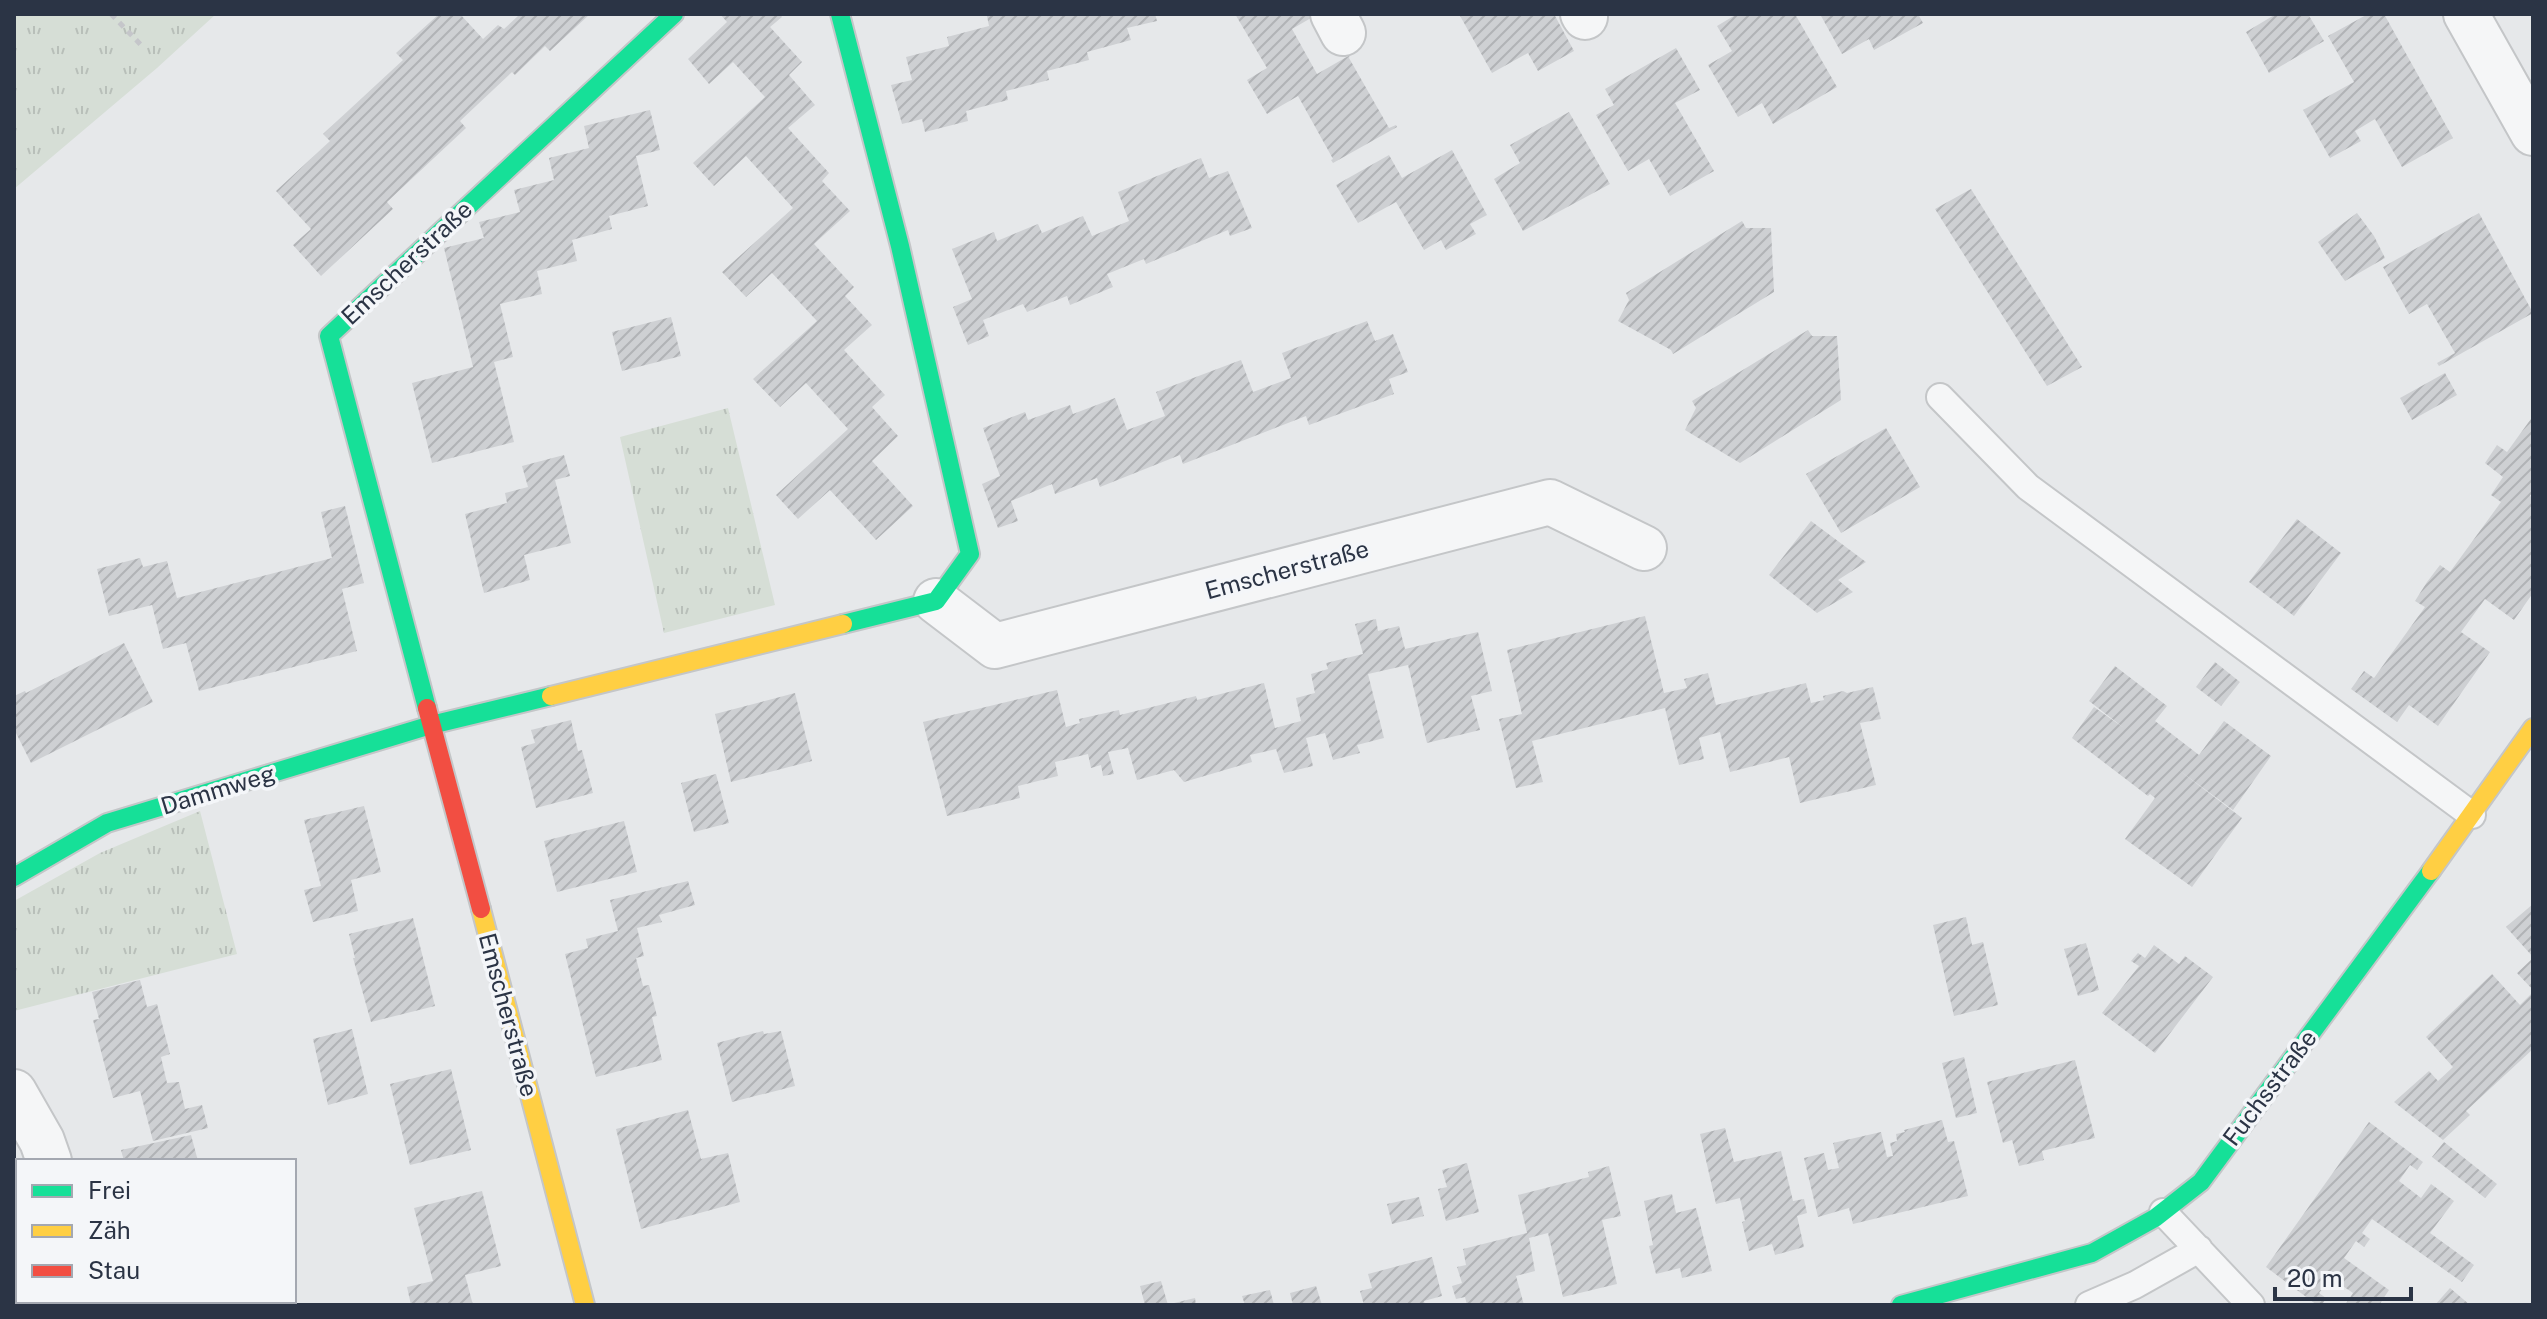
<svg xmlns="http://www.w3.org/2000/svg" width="2547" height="1319" viewBox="0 0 2547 1319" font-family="'Public Sans',sans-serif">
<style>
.grass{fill:url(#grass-tufts)}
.building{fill:url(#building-hatch)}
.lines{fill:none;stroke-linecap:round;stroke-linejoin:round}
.lane-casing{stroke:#c4c6c8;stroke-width:30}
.street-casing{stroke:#c4c6c8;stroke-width:48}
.fast-casing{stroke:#c4c6c8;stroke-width:22}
.slow-casing{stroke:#c4c6c8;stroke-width:22}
.jam-casing{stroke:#c4c6c8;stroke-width:22}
.path{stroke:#c5c6ca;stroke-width:5;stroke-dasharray:6 6;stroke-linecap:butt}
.lane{stroke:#f5f6f7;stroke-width:26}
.street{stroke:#f5f6f7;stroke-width:44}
.fast{stroke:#16e098;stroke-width:18}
.slow{stroke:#ffcf43;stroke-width:18}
.jam{stroke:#f24e42;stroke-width:18}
.labels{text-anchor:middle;stroke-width:7;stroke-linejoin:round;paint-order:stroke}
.street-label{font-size:24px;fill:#2b3445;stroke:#f4f6f9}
</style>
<defs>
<pattern id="grass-tufts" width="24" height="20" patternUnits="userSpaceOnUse" patternTransform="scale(2)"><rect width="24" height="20" fill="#d6ded6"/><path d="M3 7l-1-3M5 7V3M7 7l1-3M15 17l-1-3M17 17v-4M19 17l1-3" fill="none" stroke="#b8bfb9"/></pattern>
<pattern id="building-hatch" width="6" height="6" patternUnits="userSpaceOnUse" patternTransform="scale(2)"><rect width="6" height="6" fill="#ced0d3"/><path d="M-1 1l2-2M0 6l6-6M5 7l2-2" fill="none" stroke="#b1b3b6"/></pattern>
</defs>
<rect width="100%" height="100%" fill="#e6e8ea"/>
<path class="grass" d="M14 14H216L157 68 14 189Z
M728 408 775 605 664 633 620 437Z
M200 811 237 954 14 1011V901L100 853Z"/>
<path class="building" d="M439 14H460L483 39 498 25 504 29 518 16 516 14H590L550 51 545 46 515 75 512 72 460 121 466 128 387 202 393 209 321 276 293 245 311 229 276 191 330 141 323 134 403 60 396 53Z
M720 14H780L782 17 770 27 802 62 789 75 815 105 788 128 829 173 822 181 850 211 814 244 854 287 845 296 872 325 844 350 885 395 872 407 898 436 872 461 913 506 876 540 830 490 798 519 776 495 848 429 806 383 780 407 753 379 817 321 772 273 746 297 722 272 793 208 746 156 714 186 693 163 765 97 733 62 709 84 688 59 727 22Z
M996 14H1155L1157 21 1127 28 1131 40 1087 52 1089 60 1047 71 1049 80 1006 91 1008 100 966 111 968 121 925 132 922 119 902 124 891 85 912 80 906 57 949 46 947 37 989 26 987 16Z
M1235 14H1309L1311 18 1292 29 1317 74 1350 55 1349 58 1389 128 1396 125 1397 127 1333 163 1331 160 1333 159 1298 96 1267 114 1247 80 1267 68Z
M1459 14H1554L1574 51 1538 71 1528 53 1492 73Z
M1737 14H1795L1837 87 1773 124 1762 103 1738 117 1708 65 1732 51 1717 26Z
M1820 14H1918L1923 23 1874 50 1869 39 1842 54Z
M2276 14H2308L2324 41 2269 73 2246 32Z
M2368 14H2384L2453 138 2402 167 2375 119 2355 131 2361 141 2330 158 2303 110 2354 82 2328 36Z
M1676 48 1700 90 1675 103 1714 171 1670 196 1649 159 1628 171 1596 115 1614 105 1605 89Z
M650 110 660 150 636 156 648 206 609 216 612 229 572 240 577 261 537 271 542 294 500 304 513 357 494 362 514 442 432 463 412 383 473 367 444 248 484 238 479 222 520 212 514 190 554 180 549 158 589 148 584 126Z
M1569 112 1610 184 1523 231 1494 179 1520 163 1510 145Z
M1452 150 1487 215 1470 224 1476 234 1446 250 1441 240 1424 250 1396 202 1358 223 1336 185 1389 155 1402 178Z
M1201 158 1209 178 1228 171 1252 228 1230 236 1228 230 1146 264 1144 259 1107 274 1113 287 1070 305 1067 296 1027 312 1023 304 983 320 989 336 968 345 953 307 972 299 952 249 994 232 997 241 1038 224 1042 233 1083 216 1092 236 1129 221 1118 192Z
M1971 189 2082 367 2047 386 1935 209Z
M2357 213 2374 236 2385 258 2345 281 2318 242Z
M2479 213 2533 313 2439 366 2437 363 2455 353 2427 304 2409 314 2383 267Z
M1742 221 1746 228H1771L1774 292 1673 354 1671 350 1618 321 1629 300 1626 293Z
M671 317 681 356 622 371 612 332Z
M1367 321 1375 341 1393 334 1408 372 1389 379 1394 394 1309 425 1306 416 1183 464 1180 455 1100 487 1097 478 1055 494 1052 484 1011 501 1018 521 998 528 982 484 1000 476 983 428 1025 412 1028 420 1070 405 1073 414 1115 398 1127 430 1165 416 1156 392 1241 360 1253 392 1291 378 1282 353Z
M1808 330 1812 336H1837L1841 400 1740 463 1685 430 1696 408 1692 401Z
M2445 373 2457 395 2412 420 2400 398Z
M2533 416V491L2530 496 2533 498V593L2514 620 2485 599 2461 632 2490 652 2438 726 2409 705 2397 722 2351 689 2364 671 2374 678 2425 607 2415 601 2427 582 2440 565 2450 572 2501 502 2491 495 2503 477 2485 463 2497 445 2507 452Z
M1886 428 1920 487 1841 533 1806 474Z
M564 455 570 476 555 480 571 543 524 555 530 580 484 593 465 514 507 503 505 493 528 487 522 466Z
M345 506 364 583 342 589 357 651 199 691 186 643 163 649 152 605 109 616 97 569 140 558 143 567 167 561 177 598 255 578 332 558 321 512Z
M2297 519 2341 553 2294 616 2249 582Z
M1811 521 1866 562 1838 580 1853 592 1817 613 1769 575Z
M1645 616 1664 693 1687 688 1684 679 1708 673 1716 705 1806 683 1811 703 1824 700 1823 696 1843 691 1847 693 1873 687 1881 719 1860 723 1876 785 1800 803 1789 757 1730 772 1720 732 1699 738 1704 759 1679 765 1665 708 1532 741 1543 782 1516 788 1499 719 1522 714 1507 650Z
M1376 619 1378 631 1399 626 1405 649 1478 632 1492 691 1471 696 1480 730 1427 743 1408 665 1368 674 1384 738 1357 745 1360 753 1333 760 1325 733 1306 738 1313 766 1284 773 1276 749 1250 755 1252 762 1184 782 1174 770 1137 780 1128 748 1108 752 1114 774 1103 776 1101 765 1091 768 1088 754 1055 762 1058 776 1018 786 1020 798 947 816 923 722 1057 690 1066 727 1080 723 1079 719 1119 710 1120 715 1196 696 1197 700 1264 683 1275 728 1301 721 1296 698 1315 693 1311 674 1328 669 1326 663 1363 654 1355 624Z
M124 643 153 702 31 763 14 729V696L25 691 26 693Z
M2215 662 2240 682 2221 706 2196 687Z
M2115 666 2167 706 2155 721 2199 755 2224 721 2271 756 2233 810 2176 768 2242 818 2192 887 2125 839 2155 798 2150 794 2148 796 2072 738 2094 707 2124 728 2089 701Z
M795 693 812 761 731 782 715 714Z
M571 720 578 751 582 750 593 793 536 808 521 747 535 743 531 730Z
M716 774 729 823 694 832 681 783Z
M364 806 381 872 351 880 358 911 313 922 304 890 321 886 304 820Z
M624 821 637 872 557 892 544 841Z
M688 881 695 905 659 915 662 922 637 928 644 956 636 958 643 986 649 985 657 1016 652 1017 662 1060 596 1077 565 954 588 948 586 939 618 931 610 900Z
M2533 904V957L2506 927Z
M1966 917 1972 945 1983 942 1998 1005 1954 1016 1933 925Z
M413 918 435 1006 371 1022 353 958H355L349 934Z
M2086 943 2099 990 2078 996 2064 949Z
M2154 945 2179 964 2185 956 2213 977 2155 1053 2102 1013 2139 966 2131 961 2138 953 2145 958Z
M2533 958V990L2517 973Z
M2492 974 2520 1005 2533 992V1049L2466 1111 2470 1115 2443 1140 2394 1102 2429 1071 2438 1081 2453 1067 2426 1037Z
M140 980 147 1007 157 1004 170 1054 161 1057 167 1083 179 1082 185 1109 202 1105 208 1128 153 1141 140 1091 113 1098 93 1020 99 1019 92 992Z
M352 1029 368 1094 328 1105 313 1039Z
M763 1031 764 1034 781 1031 795 1086 732 1102 717 1043Z
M1964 1057 1977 1113 1956 1118 1942 1063Z
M2075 1060 2095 1138 2042 1151 2044 1160 2019 1166 2012 1140 2003 1143 1987 1082Z
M451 1069 471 1150 410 1165 390 1084Z
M688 1110 701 1159 728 1153 740 1202 641 1229 616 1129Z
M1942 1120 1948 1142 1954 1141 1968 1196 1853 1224 1849 1208 1818 1217 1804 1158 1824 1153 1828 1170 1839 1168 1833 1143 1881 1132 1887 1157 1893 1156 1890 1143 1897 1141 1896 1134 1905 1132 1904 1130Z
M2369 1122 2423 1162 2417 1170 2410 1165 2399 1181 2421 1198 2431 1184 2454 1201 2430 1233 2474 1265 2462 1282 2372 1219 2362 1233 2370 1239 2364 1247 2356 1241 2344 1258 2389 1290 2379 1305H2345L2353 1293 2331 1278 2319 1293 2326 1298 2322 1305H2317L2266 1267Z
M1725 1128 1734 1162 1781 1151 1793 1201 1804 1199 1807 1213 1797 1216 1804 1247 1775 1255 1772 1244 1749 1251 1742 1222 1745 1221 1740 1198 1716 1204 1700 1134Z
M191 1135 198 1161H124L121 1150Z
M2444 1142 2497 1184 2485 1198 2432 1157Z
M1467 1163 1479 1212 1446 1221 1438 1189 1447 1187 1442 1170Z
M1609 1166 1621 1216 1602 1220 1617 1284 1563 1297 1548 1233 1529 1238 1535 1271 1516 1276 1524 1305H1467L1465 1297 1456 1299 1452 1286 1462 1283 1457 1267 1466 1265 1463 1249 1527 1233 1518 1195 1589 1177 1588 1172Z
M482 1191 501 1266 465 1275 473 1305H411L407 1287 433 1281 414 1208Z
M1672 1194 1676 1213 1696 1208 1712 1271 1682 1278 1680 1268 1656 1274 1649 1246 1653 1245 1644 1201Z
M1419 1197 1424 1216 1392 1224 1387 1204Z
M18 1210V1237L16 1238 18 1271 14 1272V1211Z
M1432 1257 1442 1296 1424 1301 1425 1305H1364L1360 1291 1372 1288 1368 1274Z
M1161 1281 1168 1305H1145L1140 1286Z
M1316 1286 1322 1305H1293L1290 1293Z
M2450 1288 2470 1305H2435Z
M1270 1290 1274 1305H1245L1242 1296Z
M1195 1298 1196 1305H1170V1304Z
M151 1301H227L228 1305H152Z"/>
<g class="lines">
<defs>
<path id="lane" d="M1940 397 2028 487 2472 815
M2163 1212 2251 1305
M2089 1305 2135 1285 2199 1249"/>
<path id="street" d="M1333 14 1343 33
M1583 14 1585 17
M2466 14 2533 133
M936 601 995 646 1550 502 1644 548
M14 1092 42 1141 49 1161
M93 1301 94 1305"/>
<path id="fast" d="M840 14 900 246 970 554 936 601 843 624
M427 708 329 336 674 14
M14 877 107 823 431 725 551 696
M1901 1305 2092 1253 2155 1218 2201 1182 2431 871"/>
<path id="slow" d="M551 696 843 624
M2431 871 2533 728
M481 909 585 1305"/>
<path id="jam" d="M427 708 481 909"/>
</defs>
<use href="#lane" class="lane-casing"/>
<use href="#street" class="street-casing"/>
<use href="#fast" class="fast-casing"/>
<use href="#slow" class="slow-casing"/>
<use href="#jam" class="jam-casing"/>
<path class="path" d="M111 14 144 48"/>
<use href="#lane" class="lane"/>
<use href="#street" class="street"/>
<use href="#fast" class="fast"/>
<use href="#slow" class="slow"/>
<use href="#jam" class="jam"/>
</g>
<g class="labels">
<g class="street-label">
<text transform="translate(407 263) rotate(-43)" y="8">Emscherstraße</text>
<text transform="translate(1287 570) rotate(-15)" y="8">Emscherstraße</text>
<text transform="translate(218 790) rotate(-17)" y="8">Dammweg</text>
<text transform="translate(508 1015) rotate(75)" y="8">Emscherstraße</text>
<text transform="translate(2270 1088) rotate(-53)" y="8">Fuchsstraße</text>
</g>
</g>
<rect width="2547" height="1319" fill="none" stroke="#2b3445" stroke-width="32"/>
<rect x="16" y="1159" width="280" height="144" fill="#f4f6f9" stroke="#a4a8b1" stroke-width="2"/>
<rect x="32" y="1185" width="40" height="12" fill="#16e098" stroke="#a4a8b1" stroke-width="2"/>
<text x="88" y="1199" font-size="24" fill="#2b3445">Frei</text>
<rect x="32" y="1225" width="40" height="12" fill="#ffcf43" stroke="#a4a8b1" stroke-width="2"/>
<text x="88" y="1239" font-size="24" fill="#2b3445">Zäh</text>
<rect x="32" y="1265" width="40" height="12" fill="#f24e42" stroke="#a4a8b1" stroke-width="2"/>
<text x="88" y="1279" font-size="24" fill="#2b3445">Stau</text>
<path d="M2275 1287v12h136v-12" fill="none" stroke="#2b3445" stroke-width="4"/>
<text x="2287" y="1287" font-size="24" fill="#2b3445" stroke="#f4f6f9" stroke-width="6" paint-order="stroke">20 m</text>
</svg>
